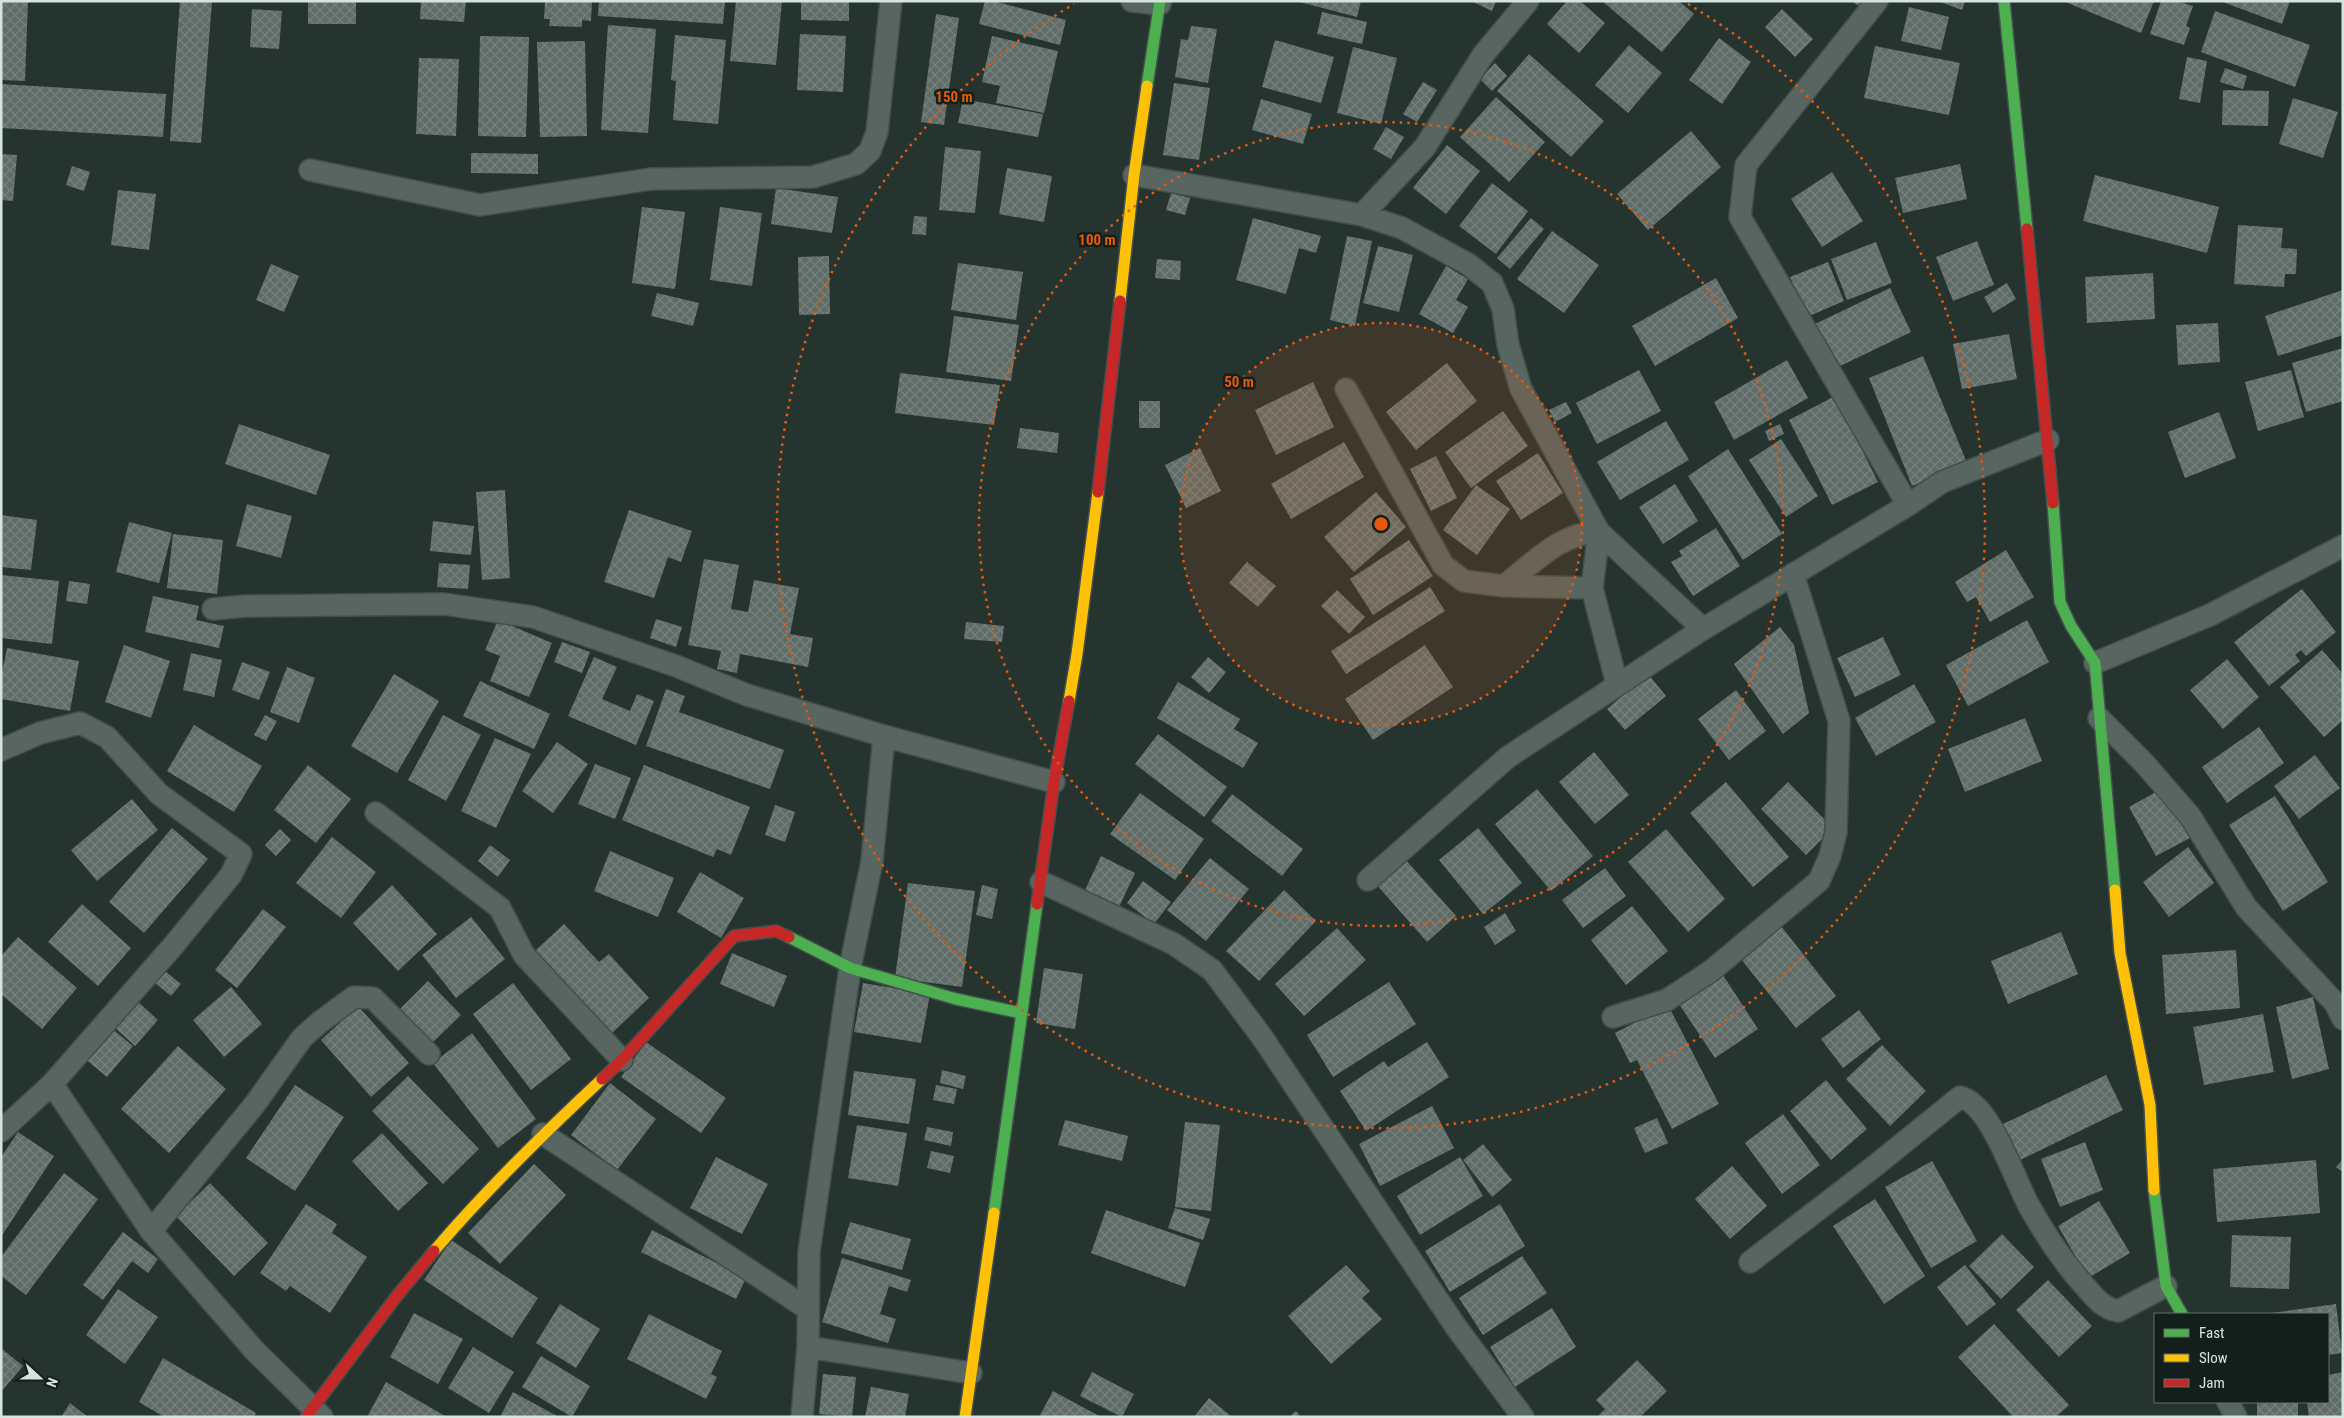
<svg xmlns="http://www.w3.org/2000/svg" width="2344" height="1418" viewBox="0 0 2344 1418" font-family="'Roboto Condensed',sans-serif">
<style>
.building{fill:url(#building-cross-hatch)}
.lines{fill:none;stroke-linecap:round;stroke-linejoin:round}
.street-casing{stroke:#424f4b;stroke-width:24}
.fast-casing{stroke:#424f4b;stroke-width:14}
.slow-casing{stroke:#424f4b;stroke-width:14}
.jam-casing{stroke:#424f4b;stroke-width:14}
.street{stroke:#596561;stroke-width:21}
.fast{stroke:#4caf50;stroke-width:11}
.slow{stroke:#ffc107;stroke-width:11}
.jam{stroke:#c62828;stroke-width:11}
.ring{fill:none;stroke:#e8590c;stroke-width:2.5;stroke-dasharray:2.5 5}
.centre{fill:#e8590c;stroke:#131f1b;stroke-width:2.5}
.ring-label{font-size:15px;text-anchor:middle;font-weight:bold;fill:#e8590c;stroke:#131f1b;stroke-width:5;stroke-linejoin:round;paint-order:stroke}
</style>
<defs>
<pattern id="building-cross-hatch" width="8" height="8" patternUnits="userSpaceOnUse" patternTransform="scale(1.25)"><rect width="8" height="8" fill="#606c68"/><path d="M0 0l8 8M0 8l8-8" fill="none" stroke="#76817d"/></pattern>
</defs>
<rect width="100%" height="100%" fill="#263430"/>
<path class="building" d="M1 1H28L25 81 1 80Z
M180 1H212L201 143 170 141Z
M308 1H356V24H308Z
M421 1H466L464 22 420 19Z
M545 1H592L591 21 582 20V27L549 26 550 19H544Z
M599 1H725L723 24 598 16Z
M736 1H782L776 65 730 61Z
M801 1H849V21L801 20Z
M985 1H993L1066 20 1060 45 979 24Z
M1296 1H1361L1357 17Z
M1471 1H1496L1492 11Z
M1567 1H1580L1605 23 1579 53 1547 24Z
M1602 1H1679L1694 14 1662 52Z
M1851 1H1862L1859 6Z
M1938 1H1965L1962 10Z
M2063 1H2154L2141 33Z
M2161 1H2177L2193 6 2186 26 2190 28 2184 45 2150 34Z
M2220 1H2290L2282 24Z
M1909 7 1949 17 1941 50 1901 41Z
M252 9 282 11 279 49 250 47Z
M1782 9 1813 39 1795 57 1765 27Z
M2215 11 2310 45 2295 87 2201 52Z
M1322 12 1367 22 1362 44 1317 34Z
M936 14 959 18 944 125 921 122Z
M608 25 656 29 648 133 601 130Z
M1191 26 1217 29 1208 83 1175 77 1181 39 1188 40Z
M800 34 846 36 843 92 797 90Z
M675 35 726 40 718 124 673 120 676 81 671 80Z
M480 36 529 37 526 137 478 136Z
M992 36 1058 51 1044 113 996 103 1000 86 982 82Z
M1719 38 1751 62 1722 104 1689 80Z
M1275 40 1334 57 1321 103 1262 87Z
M585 41 587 136 540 137 537 42Z
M1629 45 1662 73 1628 113 1595 85Z
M1875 46 1960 63 1949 115 1864 98Z
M1353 47 1397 58 1381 124 1337 113Z
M1529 54 1604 121 1571 157 1497 91Z
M2187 57 2207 61 2200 103 2179 99Z
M419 58 459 59 456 136 416 134Z
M1495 63 1507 76 1492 91 1480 79Z
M2225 68 2247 76 2243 89 2220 82Z
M1423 82 1437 90 1417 122 1403 114Z
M1174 83 1210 88 1199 160 1163 155Z
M1 84 166 94 163 137 1 128Z
M2223 90 2269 91 2268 126 2222 125Z
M1496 97 1545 142 1509 182 1460 137Z
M2293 98 2338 112 2323 158 2279 144Z
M963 99 1043 114 1038 137 958 123Z
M1261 99 1312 114 1303 144 1252 130Z
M1386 127 1404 137 1391 159 1373 149Z
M1691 131 1721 167 1648 230 1617 194Z
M1447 145 1480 171 1446 214 1413 188Z
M945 147 981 151 975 213 939 210Z
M471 153 538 154V174L471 173Z
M1 154 17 155 13 201 1 200Z
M1960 164 1967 199 1903 213 1895 178Z
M72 166 90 172 84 191 66 185Z
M1007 168 1052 176 1044 222 999 214Z
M1832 172 1863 221 1822 247 1791 199Z
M2095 175 2219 207 2207 253 2083 221Z
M1492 183 1528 211 1496 254 1459 226Z
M776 188 838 197 832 233 771 224Z
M118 190 156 194 149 250 111 245Z
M1171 193 1190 198 1185 215 1166 210Z
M642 207 685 212 675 289 632 283Z
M720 207 762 213 752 286 710 280Z
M914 216 927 217 926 235 912 234Z
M1253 218 1321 236 1316 253 1299 248 1286 294 1236 280Z
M1531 218 1544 229 1510 269 1497 258Z
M2238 225 2283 228 2281 248 2297 249 2296 274H2285L2284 287 2234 284Z
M1552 231 1599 265 1564 313 1517 279Z
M1347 236 1372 241 1355 326 1330 320Z
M1977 241 1994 285 1953 301 1936 257Z
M1876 242 1892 283 1847 300 1831 259Z
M1378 246 1413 255 1399 312 1363 303Z
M829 256 830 314 799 315 798 257Z
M1157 259 1181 261 1180 280 1155 278Z
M1828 262 1844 301 1807 317 1790 277Z
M958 263 1023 272 1016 320 951 310Z
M271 264 299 276 284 312 256 300Z
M1446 266 1468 279 1456 300 1468 307 1453 333 1419 314Z
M2153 273 2155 319 2087 323 2085 277Z
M1716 278 1738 318 1655 366 1632 326Z
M2007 283 2016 299 1993 313 1984 297Z
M1890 288 1911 332 1836 368 1815 324Z
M2343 290V335L2278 356 2265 316Z
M657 293 699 303 693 326 651 316Z
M954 316 1019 325 1011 381 946 372Z
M2218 323 2220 362 2178 365 2176 325Z
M2009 334 2017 379 1962 389 1953 344Z
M2343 348V401L2306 412 2292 363Z
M1923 356 1967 463 1912 486 1869 378Z
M1787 360 1808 398 1734 440 1714 402Z
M1447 363 1477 401 1416 450 1386 412Z
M1639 370 1661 411 1597 444 1576 403Z
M2291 370 2304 417 2258 431 2245 382Z
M900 373 1000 385 994 425 895 413Z
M1313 382 1334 427 1276 455 1255 410Z
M1835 396 1878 482 1832 505 1789 420Z
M1139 401H1160V428H1139Z
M1566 402 1572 413 1555 422 1549 410Z
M1503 411 1528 446 1471 488 1445 452Z
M2219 412 2236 458 2185 478 2168 432Z
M1666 421 1689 460 1620 500 1597 462Z
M239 424 330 455 316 495 225 464Z
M1780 424 1784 434 1769 441 1765 431Z
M1020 428 1059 433 1057 453 1017 448Z
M1781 439 1818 496 1786 517 1749 460Z
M1344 442 1364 477 1291 519 1271 484Z
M1200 448 1221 491 1186 508 1165 465Z
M1728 449 1782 534 1743 560 1688 476Z
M1538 453 1563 493 1521 520 1496 481Z
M1436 456 1457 498 1431 511 1410 469Z
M1675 484 1698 521 1663 544 1639 507Z
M1476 485 1510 509 1477 555 1443 530Z
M505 490 510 578 482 580 476 492Z
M1376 492 1406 527 1354 572 1324 537Z
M247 504 292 516 281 558 236 546Z
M629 510 692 531 681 562 668 557 654 598 604 582Z
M1 515 37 520 31 570 1 567Z
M433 521 474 526 471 555 430 551Z
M129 522 172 533 159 583 116 572Z
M1716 528 1740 566 1693 596 1671 562 1682 556 1679 551Z
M173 534 223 540 217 594 167 588Z
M1409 540 1433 576 1373 615 1350 579Z
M2006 550 2034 597 1990 622 1976 597 1967 602 1955 582Z
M704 559 739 565 731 609 748 612 754 580 799 588 790 634 813 638 808 667 740 654 737 673 717 669 721 651 688 645Z
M1247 562 1276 586 1258 607 1229 583Z
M439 563 470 565 468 589 437 587Z
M1 575 59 581 52 644 1 638Z
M69 581 90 584 87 604 66 601Z
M1430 587 1445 611 1346 674 1331 651Z
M2302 589 2336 632 2306 656 2301 650 2295 655 2300 661 2269 686 2234 642Z
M1337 590 1365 617 1349 634 1321 606Z
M153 596 199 606 196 620 224 626 219 648 145 632Z
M656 619 682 627 676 647 650 638Z
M498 620 552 643 529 697 490 681 500 656 485 650Z
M2027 620 2049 662 1968 706 1946 665Z
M966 622 1004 626 1002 642 964 639Z
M1780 627 1794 645 1809 713 1783 734 1734 664Z
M1883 637 1901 675 1855 697 1837 658Z
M562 642 590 652 582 673 554 662Z
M124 645 170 661 151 718 105 702Z
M1425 645 1453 687 1373 740 1345 699Z
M7 648 79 661 70 711 1 699V678Z
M2322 650 2343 674V720L2324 737 2280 687Z
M191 653 222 660 214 697 183 690Z
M594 657 617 667 602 699 630 711 637 694 654 701 636 745 568 716Z
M1208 657 1226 672 1209 693 1191 677Z
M2227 659 2259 697 2223 729 2190 690Z
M242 662 270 672 259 700 232 690Z
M287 667 315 678 299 723 270 712Z
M394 674 439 701 397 773 351 746Z
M1648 674 1666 696 1625 730 1607 709Z
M480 681 550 714 534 749 463 716Z
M1178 682 1240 719 1234 729 1258 743 1243 768 1157 718Z
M1914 684 1936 722 1876 756 1855 718Z
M666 689 685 696 679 712 784 750 770 789 646 746Z
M1736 690 1766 731 1729 760 1698 719Z
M265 715 277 721 266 741 254 735Z
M443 715 481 735 446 801 408 780Z
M2025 718 2042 761 1965 792 1948 749Z
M194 725 262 766 234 812 167 771Z
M2259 727 2284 763 2227 803 2202 767Z
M1158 734 1227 787 1204 817 1135 764Z
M495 738 531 754 496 828 461 811Z
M557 742 588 764 553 813 522 791Z
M1594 752 1629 795 1595 824 1559 782Z
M2315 755 2340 788 2299 819 2274 786Z
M595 764 631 778 615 819 578 804Z
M308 765 351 799 316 843 274 810Z
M644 765 750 807 731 855 717 849 713 857 622 820Z
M1726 782 1789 857 1753 887 1690 813Z
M1788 782 1833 828 1806 855 1761 809Z
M2163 788 2190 838 2156 856 2129 807Z
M1537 789 1593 856 1551 891 1495 824Z
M1140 793 1204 839 1175 880 1110 834Z
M1232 794 1303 849 1282 876 1211 821Z
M2275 796 2328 882 2283 911 2229 825Z
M132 799 158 830 97 881 71 850Z
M775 805 795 812 785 842 765 835Z
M172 828 208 859 144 933 109 902Z
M1478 828 1522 883 1483 914 1439 860Z
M280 829 291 840 276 856 265 845Z
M1666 829 1725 899 1688 932 1628 862Z
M332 837 376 872 341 918 296 883Z
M490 845 510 860 498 877 478 861Z
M2188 847 2214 883 2169 917 2143 882Z
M610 851 674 878 658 917 594 891Z
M1101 856 1135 873 1119 907 1085 890Z
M1210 858 1249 889 1206 941 1167 910Z
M1405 859 1456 916 1427 942 1376 884Z
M1605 868 1626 896 1583 928 1562 900Z
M700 872 744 898 721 938 677 912Z
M1143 881 1171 902 1154 924 1127 903Z
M908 883 975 891 962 987 895 978Z
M392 885 437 934 398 971 353 923Z
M982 885 998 889 992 919 976 915Z
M1284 890 1316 921 1259 981 1226 951Z
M82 904 131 948 98 986 48 942Z
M1632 906 1668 951 1626 985 1591 940Z
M263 909 286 927 237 988 215 970Z
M1505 913 1516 931 1495 945 1484 927Z
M471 917 505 959 456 998 422 955Z
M564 924 599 962 609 954 649 998 611 1034 535 951Z
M1781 926 1836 996 1796 1028 1741 959Z
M1337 928 1366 960 1304 1016 1275 984Z
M2061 932 2078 974 2008 1004 1991 961Z
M18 937 77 988 42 1029 1 994V956Z
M2236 950 2240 1008 2166 1014 2162 955Z
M732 953 787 976 774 1007 720 984Z
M1044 968 1083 974 1075 1029 1036 1023Z
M165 971 181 984 171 996 155 983Z
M1721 972 1758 1029 1715 1058 1677 1001Z
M428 981 461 1015 430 1045 397 1012Z
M1389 982 1416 1024 1333 1077 1307 1035Z
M513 983 571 1059 531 1090 473 1014Z
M863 983 930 994 921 1043 854 1032Z
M231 987 262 1024 224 1057 193 1020Z
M2313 997 2329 1069 2292 1079 2276 1007Z
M135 999 158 1020 135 1046 112 1025Z
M1668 1005 1719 1104 1672 1129 1637 1060 1630 1063 1615 1033Z
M358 1006 409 1063 371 1097 321 1040Z
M1859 1010 1881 1039 1843 1068 1821 1039Z
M2263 1014 2274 1072 2204 1085 2193 1027Z
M110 1027 133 1046 107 1077 84 1058Z
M472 1033 536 1119 498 1148 433 1063Z
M646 1042 726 1098 701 1133 621 1077Z
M1427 1042 1449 1077 1366 1131 1340 1091 1384 1061 1388 1067Z
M1882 1045 1926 1091 1890 1126 1846 1079Z
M178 1046 226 1089 169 1153 121 1109Z
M942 1070 966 1076 963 1089 940 1083Z
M854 1071 916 1079 909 1124 848 1115Z
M2106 1075 2123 1110 2018 1161 2001 1125Z
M408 1076 479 1149 443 1184 372 1111Z
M1826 1080 1867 1129 1831 1160 1790 1111Z
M610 1083 656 1119 617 1170 571 1135Z
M295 1085 344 1117 295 1191 246 1158Z
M936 1085 957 1089 954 1104 933 1100Z
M1432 1106 1454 1148 1380 1186 1359 1144Z
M1783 1114 1820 1165 1782 1194 1745 1143Z
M1657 1118 1668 1143 1645 1153 1634 1128Z
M1065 1120 1128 1136 1122 1161 1058 1145Z
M1185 1122 1220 1125 1211 1211 1175 1207Z
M857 1125 907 1133 898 1186 848 1178Z
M927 1127 953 1132 951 1146 924 1140Z
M18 1132 54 1156 1 1237V1157Z
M382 1133 428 1183 398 1211 352 1161Z
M2085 1142 2103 1190 2060 1207 2041 1159Z
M1483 1144 1512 1180 1492 1197 1463 1160Z
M931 1151 954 1156 950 1173 927 1168Z
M716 1157 768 1184 742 1234 690 1208Z
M1460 1157 1483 1196 1420 1235 1397 1196Z
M2343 1159V1172L2336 1167Z
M2316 1160 2320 1213 2217 1222 2213 1169Z
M1932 1161 1977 1241 1931 1268 1885 1187Z
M534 1164 566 1195 500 1264 468 1233Z
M1732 1166 1767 1206 1730 1239 1695 1199Z
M64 1173 98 1199 26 1295 1 1276V1257Z
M210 1183 268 1243 234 1276 176 1216Z
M1875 1199 1925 1276 1884 1304 1833 1226Z
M2099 1201 2130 1253 2088 1278 2058 1226Z
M306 1204 337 1224 332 1233 367 1257 330 1313 290 1286 286 1291 260 1273Z
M1500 1204 1525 1246 1450 1292 1425 1251Z
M1175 1208 1210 1219 1203 1240 1168 1228Z
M1106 1210 1200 1243 1185 1287 1091 1253Z
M850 1222 911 1239 902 1270 841 1253Z
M652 1230 746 1278 736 1299 641 1252Z
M123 1232 158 1259 148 1273 132 1261 103 1300 83 1285Z
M2002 1234 2034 1267 2001 1299 1969 1266Z
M2232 1235 2291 1237 2289 1289 2230 1287Z
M451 1240 538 1298 512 1338 424 1280Z
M1522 1256 1547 1293 1483 1335 1459 1298Z
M842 1258 911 1280 907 1292 889 1286 880 1314 896 1319 888 1343 822 1322Z
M1346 1265 1370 1291 1362 1298 1382 1319 1331 1364 1288 1316Z
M1965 1265 1996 1304 1967 1326 1937 1287Z
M2048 1280 2092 1326 2059 1357 2016 1310Z
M118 1289 158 1317 125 1364 86 1335Z
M560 1304 600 1329 576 1368 536 1343Z
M2336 1304 2342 1353 2328 1355V1314H2264Z
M1552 1308 1576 1347 1515 1387 1490 1347Z
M414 1313 463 1339 438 1384 390 1357Z
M649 1314 722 1351 711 1374 717 1377 706 1399 627 1359Z
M1994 1324 2069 1405 2056 1417H2013L1958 1357Z
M473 1347 514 1372 489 1413 448 1388Z
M1 1348 23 1366 1 1392Z
M541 1356 590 1386 572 1417 522 1387Z
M163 1358 256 1413 254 1417H164L139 1402Z
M1637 1360 1667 1391 1640 1417H1597L1605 1409 1596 1400Z
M1092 1372 1134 1394 1122 1417 1080 1396Z
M2343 1372V1417H2309L2307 1402H2328V1375Z
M823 1374 856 1377 852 1417 819 1414Z
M386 1382 447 1417H367Z
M871 1387 909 1394 905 1417H865Z
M1053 1391 1101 1417H1039Z
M513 1392 559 1417H500Z
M1209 1398 1232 1417H1194Z
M2257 1402H2298V1417H2257Z
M70 1403 88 1417H61Z
M1296 1411 1301 1417H1289Z"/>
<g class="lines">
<defs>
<path id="street" d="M1132 1 1160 4
M1877 1 1746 165 1740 217 1908 505
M310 170 480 205 651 179 813 177 856 164 870 151 877 132 891 1
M1134 175 1362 215 1402 228 1468 264 1492 283 1503 309 1508 345 1521 389 1599 532 1703 629
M1362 215 1425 147 1483 55 1528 1
M1346 389 1443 565 1464 581 1504 586 1592 588
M1504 586C1532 564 1561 532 1599 532L1592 588 1617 684
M213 609 245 606 444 604 533 617 676 666 747 695 884 736 1054 782
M2095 663 2210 615 2343 546
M2099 718 2144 763 2190 816 2246 907 2335 1003 2343 1019
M1 750 40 733 80 723 107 737 159 794 241 854 231 875 173 946 52 1084 1 1131
M376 813 500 908 524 955 622 1060
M1368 880 1508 757 1703 629 1908 505 1942 482 2048 440
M1041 882 1174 944 1212 970 1262 1037 1456 1327 1523 1417
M1613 1017 1667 1000 1711 971 1819 881 1830 856 1836 832 1839 721 1793 574
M52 1084 151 1231 254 1350 322 1417
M543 1134 808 1309
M151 1231 255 1104 302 1038 320 1022 354 997 373 998 429 1054
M1750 1262 1876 1165 1960 1097C1990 1103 2014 1178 2028 1204 2044 1233 2061 1259 2082 1283 2093 1295 2101 1308 2118 1311L2166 1286
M808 1347 971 1373
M2228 1402 2236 1417
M802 1417 808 1347 809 1252 850 968 872 861 884 736"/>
<path id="fast" d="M2004 1 2027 229
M1147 86 1160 1
M2053 503 2060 602 2071 626 2095 663 2115 890
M789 937 850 968 956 999 1021 1013
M2154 1190 2166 1286 2182 1314
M994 1213 1037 904"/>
<path id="slow" d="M1120 301 1134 175 1147 86
M1069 701 1077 654 1098 492
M2115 890 2120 953 2150 1105 2154 1190
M434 1251C486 1190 543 1134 602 1079
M965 1417 994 1213"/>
<path id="jam" d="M2027 229 2053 503
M1098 492 1120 301
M1037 904 1054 782 1069 701
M602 1079 622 1060 734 936 776 931 789 937
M306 1417 396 1297 434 1251"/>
</defs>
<use href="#street" class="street-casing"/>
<use href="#fast" class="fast-casing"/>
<use href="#slow" class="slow-casing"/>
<use href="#jam" class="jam-casing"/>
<use href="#street" class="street"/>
<use href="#fast" class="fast"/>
<use href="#slow" class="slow"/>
<use href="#jam" class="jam"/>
</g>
<circle cx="1381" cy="524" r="201" fill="#e8590c" fill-opacity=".12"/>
<g class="ring">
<circle cx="1381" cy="524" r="201"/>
<circle cx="1381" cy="524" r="402"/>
<path d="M1688 4A604 604 0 1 1 1074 4"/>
</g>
<circle cx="1381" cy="524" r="8" class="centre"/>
<g class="ring-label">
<text x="954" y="102">150 m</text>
<text x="1097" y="245">100 m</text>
<text x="1239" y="387">50 m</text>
</g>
<rect width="2344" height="1418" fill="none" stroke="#d4e4de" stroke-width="5"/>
<rect x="2154" y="1313" width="175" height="90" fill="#131f1b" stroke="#606e69"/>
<rect x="2164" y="1329" width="25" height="8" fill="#4caf50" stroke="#606e69"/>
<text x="2199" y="1338" font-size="15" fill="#d4e4de">Fast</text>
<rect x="2164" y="1354" width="25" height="8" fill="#ffc107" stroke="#606e69"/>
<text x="2199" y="1363" font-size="15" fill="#d4e4de">Slow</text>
<rect x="2164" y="1379" width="25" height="8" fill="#c62828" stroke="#606e69"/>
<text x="2199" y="1388" font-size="15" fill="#d4e4de">Jam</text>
<g transform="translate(40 1378) rotate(111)" stroke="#131f1b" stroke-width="4" paint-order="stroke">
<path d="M0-4L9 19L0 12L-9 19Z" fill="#d4e4de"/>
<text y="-8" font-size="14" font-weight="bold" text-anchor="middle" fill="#d4e4de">N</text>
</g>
</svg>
